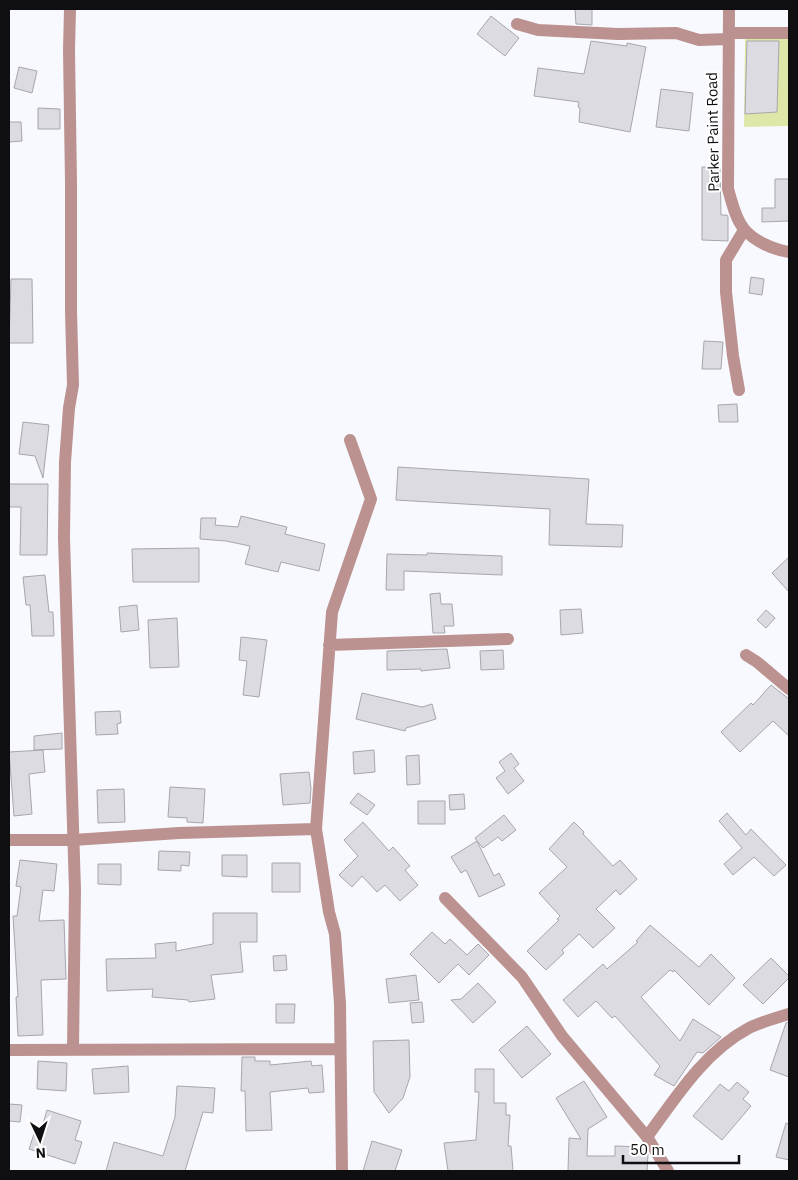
<svg xmlns="http://www.w3.org/2000/svg" width="798" height="1180" viewBox="0 0 798 1180" font-family="'IBM Plex Sans',sans-serif">
<style>
.green{fill:#dee7a8}
.building{fill:#dcdbe1;stroke:#a7a6ac}
.lines{fill:none;stroke-linecap:round;stroke-linejoin:round}
.minor{stroke:#bb928f;stroke-width:12}
.labels{text-anchor:middle;stroke-width:4;stroke-linejoin:round;paint-order:stroke}
.street-label{font-size:15px;fill:#0f0f11;stroke:#fff}
</style>
<rect width="100%" height="100%" fill="#f8f9ff"/>
<path class="green" d="M745 37 789 38V126L744 127Z"/>
<path class="building" d="M575 9H592V25L576 24Z
M491 16 519 38 505 56 477 34Z
M591 41 627 46V43L646 47 630 132 579 122 580 108 578 107 579 102 534 96 538 68 584 74Z
M747 41H779L777 112 745 114Z
M19 67 37 71 32 93 14 88Z
M661 89 693 93 689 131 656 127Z
M38 108 60 109V129H38Z
M9 122H21L22 141 9 142Z
M702 167H720L721 215H727L728 217V241L702 240Z
M775 179H789V221L762 222V208H775Z
M751 277 764 279 762 295 749 293Z
M11 279H32L33 343H9Z
M704 341 723 342 721 369H702Z
M737 404 738 422H719L718 405Z
M23 422 49 425 43 478 35 456 19 454Z
M398 467 589 479 586 524 623 525 622 547 549 545 550 509 396 500Z
M9 484H48L47 555H20L21 507H9Z
M241 516 287 527 285 534 325 544 319 571 281 562 278 572 245 564 250 546 226 541 200 539 201 518H216L215 525 238 527Z
M199 548V582H133L132 549Z
M427 553 502 556V575L404 571V590H386L387 554 427 555Z
M789 557V592L772 573Z
M45 575 49 612H53L54 636H32L30 605H26L23 577Z
M440 593 441 604H452L454 626H444L445 633H433L430 594Z
M137 605 139 630 121 632 119 607Z
M581 609 583 633 561 635 560 610Z
M766 610 775 618 766 628 757 620Z
M177 618 179 667 150 668 148 620Z
M241 637 267 640 259 697 243 695 247 661 239 660Z
M447 649 450 668 421 671V669L387 670V651Z
M503 650 504 669 481 670 480 651Z
M771 685 789 699V736L773 721 740 752 721 732 751 703 753 705Z
M362 693 422 707 432 704 436 719 406 728 405 731 356 719Z
M120 711 121 723 117 724 118 734 96 735 95 712Z
M62 733V749L34 750V736Z
M43 750 45 772 29 774 32 814 14 816 9 752Z
M374 750 375 772 354 774 353 752Z
M511 753 519 764 514 768 524 781 508 794 496 778 505 771 499 762Z
M419 755 420 784 407 785 406 756Z
M309 772 311 788 310 803 283 805 280 774Z
M170 787 205 789 203 823 187 822V818L168 817Z
M124 789 125 822 98 823 97 790Z
M358 793 375 805 367 815 350 803Z
M464 794 465 809 450 810 449 795Z
M418 801H445V824H418Z
M727 813 746 835 751 829 786 865 774 876 754 857 733 875 724 864 742 848 719 821Z
M504 815 516 830 502 841 498 837 483 848 477 841 494 876 499 873 505 885 479 897 466 870 461 873 451 857 477 841 475 838Z
M363 822 389 851 393 847 410 866 405 870 418 885 400 901 385 885 377 892 362 876 352 887 339 875 358 856 344 840Z
M574 822 584 832 583 834 613 866 620 860 637 879 620 895 616 890 596 909 615 928 593 948 579 934 562 950 564 953 546 970 527 951 559 920 557 919 560 916 539 893 567 867 549 849Z
M159 851 190 852 189 866 181 865V871L158 870Z
M222 855H247V877L222 876Z
M20 860 57 864 54 891 43 890 39 921 64 920 66 979 41 980 43 1035 18 1036 16 997H18L13 916H17L21 887 16 886Z
M272 863H300V892H272Z
M98 864H121V885L98 884Z
M213 913H257V942H240L243 972 211 975 215 999 189 1002 188 1000 152 997 153 989 107 991 106 959 156 958 155 944 176 942V951L213 944Z
M650 925 699 967 711 954 735 978 709 1005 674 970 673 972 670 970 641 997 680 1041 693 1019 721 1037 703 1053 697 1052 674 1086 654 1075 660 1066 615 1016 612 1018 596 1001 578 1017 563 1000 603 964 607 969 638 942 636 941Z
M432 932 445 944 450 939 467 955 478 944 489 955 469 975 458 964 439 983 410 954Z
M286 955 287 970 274 971 273 956Z
M771 958 789 976V978L763 1004 743 985Z
M416 975 419 1000 389 1003 386 979Z
M478 983 496 1002 473 1023 451 1000 461 999Z
M422 1002 424 1022 412 1023 410 1003Z
M276 1004H295L294 1023H276Z
M789 1022V1077L770 1070 786 1023Z
M527 1026 551 1054 522 1078 499 1050Z
M409 1040 410 1077 403 1098 389 1113 374 1092 373 1041Z
M242 1057H255V1061H270V1065L311 1061 312 1066 322 1065 324 1092 309 1093 308 1088 270 1092 272 1130 246 1131 245 1091H241Z
M38 1061 67 1063 66 1091 37 1089Z
M128 1066 129 1092 94 1094 92 1069Z
M475 1069H494V1103H506V1115H510L508 1146H511L513 1171H448L444 1143 476 1140 479 1092H475Z
M584 1081 607 1117 588 1129 587 1156H615V1146L643 1147 648 1154 647 1171H568L569 1138 581 1139 556 1098Z
M737 1082 749 1092 743 1099 751 1106 722 1140 693 1116 720 1084 729 1091Z
M177 1086 215 1088 213 1113 203 1112 185 1171H106L114 1142 163 1156 175 1117Z
M9 1104 22 1105 20 1122 9 1121Z
M47 1110 81 1121 75 1140 82 1142 75 1164 29 1149 37 1125 42 1127Z
M786 1123 789 1124V1160L776 1157Z
M372 1141 402 1150 395 1171H363Z"/>
<g class="lines">
<path class="minor" d="M70 9 69 50 71 183V312L73 385 69 408 65 462 64 538 75 890 73 1050
M729 9 728 189C732 202 735 218 744 229 754 241 774 250 789 252
M517 24 538 30 618 34 676 33 699 40 728 39
M729 33H789
M739 390 733 356 726 292V260L744 230
M329 645 508 639
M746 655 757 662 789 689
M9 840H73L179 833 316 829
M445 898 522 977 562 1036 647 1137
M9 1050 340 1049
M342 1171 340 1004 335 934 329 912 316 829 332 612 371 499 350 440
M668 1171 647 1137C676 1097 704 1052 749 1028 761 1022 776 1018 789 1014"/>
</g>
<g class="labels">
<g class="street-label">
<text transform="translate(713 132) rotate(-91)" y="5">Parker Paint Road</text>
</g>
</g>
<rect width="798" height="1180" fill="none" stroke="#0f0f11" stroke-width="20"/>
<g transform="translate(40 1140) rotate(176)" stroke="#ffffff" stroke-width="4" paint-order="stroke">
<path d="M0-4L9 19L0 12L-9 19Z" fill="#0f0f11"/>
<text y="-8" font-size="14" font-weight="bold" text-anchor="middle" fill="#0f0f11">N</text>
</g>
<path d="M623 1155v8h116v-8" fill="none" stroke="#0f0f11" stroke-width="2.5"/>
<text x="630" y="1155" font-size="15" fill="#0f0f11" stroke="#ffffff" stroke-width="4" paint-order="stroke">50 m</text>
</svg>
